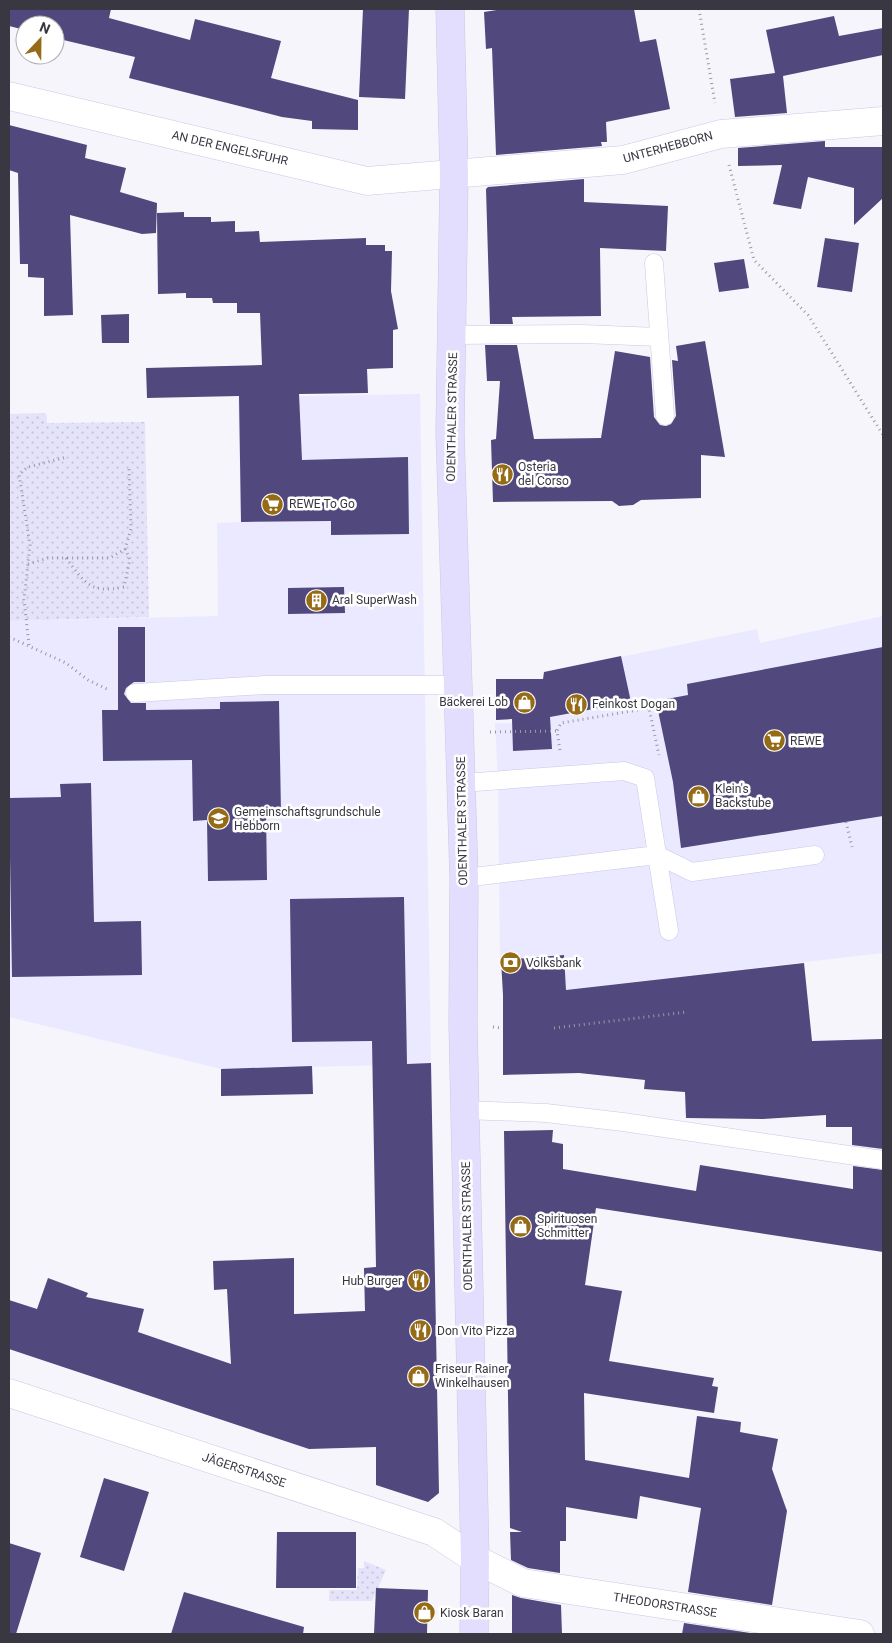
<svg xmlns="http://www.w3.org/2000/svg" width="892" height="1643" viewBox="0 0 892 1643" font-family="Roboto,sans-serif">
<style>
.built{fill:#ebe9ff}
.park{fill:url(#park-dots)}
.building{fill:#51487e}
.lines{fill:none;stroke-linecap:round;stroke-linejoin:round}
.lane-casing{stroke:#cac7e4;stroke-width:19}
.street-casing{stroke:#cac7e4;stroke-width:29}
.secondary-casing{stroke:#cac7e4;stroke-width:29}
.path{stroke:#9998a1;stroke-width:3;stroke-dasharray:1 4;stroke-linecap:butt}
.lane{stroke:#fff;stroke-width:18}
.street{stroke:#fff;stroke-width:28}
.secondary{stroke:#e4defe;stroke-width:28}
.labels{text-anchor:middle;stroke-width:5;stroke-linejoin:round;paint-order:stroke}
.street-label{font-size:12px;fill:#383742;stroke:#fff}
.poi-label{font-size:12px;fill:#383742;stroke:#fff;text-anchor:start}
</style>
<defs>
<pattern id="park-dots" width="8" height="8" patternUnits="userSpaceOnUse" patternTransform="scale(1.25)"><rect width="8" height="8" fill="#e5e3fa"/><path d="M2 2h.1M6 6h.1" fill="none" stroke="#c5c3d8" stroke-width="1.8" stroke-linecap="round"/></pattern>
</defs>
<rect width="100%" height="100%" fill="#f6f5fb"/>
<path class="built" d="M420 394 431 1064 221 1069 9 1017V621L218 616 217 523 241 522 238 397Z
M883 616V953L566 990 564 955 500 961 498 780 495 723H548L547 672 757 629 760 643Z"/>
<path class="park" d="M46 413 47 423 145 422 149 617 9 621V414Z
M364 1561 386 1570 372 1601H329V1590H357L358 1568H364Z"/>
<path class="building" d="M9 9H111L109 18 190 40 195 19 281 41 271 78 358 100V130L312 129V121L282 117 129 78 135 57 55 38V25H25V30L9 26Z
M363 9H409L405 99 359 97Z
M503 9H634L640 42 656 39 670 109 606 122 607 142H601L602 146 496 155 492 48 486 49 484 12Z
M834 16 839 36 883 28V55L783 76 787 113 735 117 730 79 775 73 766 30Z
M9 125 87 145 85 158 126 168 120 192 157 203 156 233 142 234 70 215 73 315 44 316V278L28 277V264H20L18 173 9 170Z
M825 141V147H883V198L854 225V188L808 177 801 209 773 204 782 165 738 166V148Z
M584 179V202L668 206 666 251 600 248 601 316 512 317 513 324H490L486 189 488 187Z
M184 212V217H211V222L235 221V232L259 231 260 242 366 238V245H385V251H392L391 291 398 329 393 330V368L367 369 368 393 299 394 302 460 408 457 409 534 331 535V521L241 522 239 396 147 398 146 368 262 365 260 313H237V303H213L212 298H186V293L158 294 157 213Z
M825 238 859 243 852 292 817 287Z
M744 259 749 288 719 292 714 263Z
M129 314V343H102L101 315Z
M705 341 725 457 701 455V498L641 500 633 505 619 506 612 501 493 502 491 440 496 439 500 381H487L485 345H517L534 439 601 438 615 351 650 357 654 417 660 425 666 426 671 424 676 416 672 360 678 361 676 346Z
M344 587 345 613 288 614V588Z
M118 627H145V682H134L126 688 124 694 131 703H146V710L220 709V702L279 701 281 812H266L267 880 208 881 207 820 193 821 192 760 103 761 102 710H118Z
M883 647V816L681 848 673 782 656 701 688 695 687 684Z
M621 656 631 702 550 717 552 749 513 751 512 719 496 720V679H543L544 672Z
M91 783 94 922 141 921 142 975 12 977 9 798 61 797 60 784Z
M404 897 407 1064 431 1063 439 1493 428 1502 376 1485V1447L309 1449 9 1349V1300L37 1309 48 1278 88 1293 86 1297 144 1309 138 1332 231 1364 227 1289 214 1290 213 1261 294 1258V1314L365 1311 364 1268 376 1267 372 1041 292 1042 290 899Z
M564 955 566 990 804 963 812 1041 883 1039V1149L852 1145V1127H826V1115L763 1119 686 1118 685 1092 644 1089 645 1080 579 1073 503 1075V995L501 960Z
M312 1066 313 1094 221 1096V1069Z
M553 1130 552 1142 563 1144V1169L696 1191 700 1165 853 1189V1166L883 1170V1252L596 1208 585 1285 622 1291 609 1361 714 1378 712 1386 718 1387 714 1413 584 1393 585 1460 689 1478 697 1416 741 1422 740 1432 778 1439 772 1469 787 1511 772 1605 688 1592 701 1508 640 1496 637 1519 566 1507V1541H560V1573L528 1568 511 1560 510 1532H522L510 1528 504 1131Z
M104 1478 149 1492 124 1571 80 1557Z
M277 1532H356V1588H276Z
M9 1543 41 1553 16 1634H9Z
M376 1588 428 1590 427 1634H374Z
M184 1592 304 1627 303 1634H171Z
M512 1595 521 1598 561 1605 562 1634H512Z
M684 1623 757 1634H682Z"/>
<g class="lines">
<defs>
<path id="lane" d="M654 263 665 416
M453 335 582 334 659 337
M135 693 265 685H457
M462 783 624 771 645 778 669 931
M464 878 657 855 692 872 815 855
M464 1110 546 1113 623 1122 883 1160"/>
<path id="street" d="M9 96 367 181 623 160 721 134 883 121
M9 1393 434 1532 475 1559 523 1583 860 1634"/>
<path id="secondary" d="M450 9 454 175 450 432 464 878 463 1024 475 1559 474 1634"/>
</defs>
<use href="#lane" class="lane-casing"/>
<use href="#street" class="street-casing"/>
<use href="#secondary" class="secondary-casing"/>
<path class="path" d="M699 9 715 103
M729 165 754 260 808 315 883 435
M66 558C85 583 90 594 124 587L130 559 125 549
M28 564 48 558H110L125 549 131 529 129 467
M9 637 66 663 88 680 109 690
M29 645 24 600 30 545 19 474 28 467 67 457
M490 732 556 731
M560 750 557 731 561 723 649 708 659 755
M846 822 852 847
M493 1027 502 1028
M554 1028 687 1012"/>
<use href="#lane" class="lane"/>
<use href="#street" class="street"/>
<use href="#secondary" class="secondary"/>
</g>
<defs>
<symbol id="restaurant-disc" viewBox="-11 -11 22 22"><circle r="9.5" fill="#956b16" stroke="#fff"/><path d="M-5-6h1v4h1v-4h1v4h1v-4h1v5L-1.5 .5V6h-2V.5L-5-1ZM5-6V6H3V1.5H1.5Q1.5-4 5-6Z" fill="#fff"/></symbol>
<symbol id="supermarket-disc" viewBox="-11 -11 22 22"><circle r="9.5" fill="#956b16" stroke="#fff"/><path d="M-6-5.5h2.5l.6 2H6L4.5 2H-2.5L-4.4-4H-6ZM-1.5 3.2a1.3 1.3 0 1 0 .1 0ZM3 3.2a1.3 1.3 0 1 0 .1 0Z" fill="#fff"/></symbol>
<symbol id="building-disc" viewBox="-11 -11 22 22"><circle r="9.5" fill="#956b16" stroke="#fff"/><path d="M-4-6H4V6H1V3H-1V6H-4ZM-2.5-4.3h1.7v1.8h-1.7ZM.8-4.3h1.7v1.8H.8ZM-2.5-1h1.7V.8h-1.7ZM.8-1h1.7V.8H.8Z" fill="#fff"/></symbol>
<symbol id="shop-disc" viewBox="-11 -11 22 22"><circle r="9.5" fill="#956b16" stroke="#fff"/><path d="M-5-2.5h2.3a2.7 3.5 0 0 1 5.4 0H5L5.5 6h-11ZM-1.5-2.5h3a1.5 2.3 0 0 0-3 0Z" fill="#fff"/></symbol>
<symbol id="school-disc" viewBox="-11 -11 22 22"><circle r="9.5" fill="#956b16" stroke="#fff"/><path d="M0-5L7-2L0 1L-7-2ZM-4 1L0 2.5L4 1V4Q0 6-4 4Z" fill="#fff"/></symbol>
<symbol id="bank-disc" viewBox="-11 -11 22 22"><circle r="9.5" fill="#956b16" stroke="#fff"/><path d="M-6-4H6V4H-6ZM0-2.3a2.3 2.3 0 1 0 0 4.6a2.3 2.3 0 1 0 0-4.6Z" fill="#fff"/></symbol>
</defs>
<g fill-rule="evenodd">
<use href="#restaurant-disc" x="490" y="462" width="25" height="25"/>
<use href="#supermarket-disc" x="260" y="492" width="25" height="25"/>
<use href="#building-disc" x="304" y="588" width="25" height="25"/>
<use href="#shop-disc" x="512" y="690" width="25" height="25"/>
<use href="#restaurant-disc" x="564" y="692" width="25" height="25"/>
<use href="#supermarket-disc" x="762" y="728" width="25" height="25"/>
<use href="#shop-disc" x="686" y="784" width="25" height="25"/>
<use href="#school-disc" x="206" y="806" width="25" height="25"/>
<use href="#bank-disc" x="498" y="950" width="25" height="25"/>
<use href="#shop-disc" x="508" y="1214" width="25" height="25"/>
<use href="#restaurant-disc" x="406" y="1268" width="25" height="25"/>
<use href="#restaurant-disc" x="408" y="1318" width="25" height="25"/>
<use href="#shop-disc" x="406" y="1364" width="25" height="25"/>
<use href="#shop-disc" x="412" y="1600" width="25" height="25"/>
</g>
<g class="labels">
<g class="street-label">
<text transform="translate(668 147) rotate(-15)" y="4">UNTERHEBBORN</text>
<text transform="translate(230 148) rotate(13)" y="4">AN DER ENGELSFUHR</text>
<text transform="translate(452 417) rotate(-89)" y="4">ODENTHALER STRASSE</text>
<text transform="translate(462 821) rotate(-91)" y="4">ODENTHALER STRASSE</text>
<text transform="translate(467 1226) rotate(-91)" y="4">ODENTHALER STRASSE</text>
<text transform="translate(244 1470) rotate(18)" y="4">JÄGERSTRASSE</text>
<text transform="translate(665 1605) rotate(9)" y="4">THEODORSTRASSE</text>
</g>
<g class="poi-label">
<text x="518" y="471">Osteria<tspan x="518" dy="14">del Corso</tspan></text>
<text x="289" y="508">REWE To Go</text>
<text x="332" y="604">Aral SuperWash</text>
<text x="508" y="706" text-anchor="end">Bäckerei Lob</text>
<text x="592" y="708">Feinkost Dogan</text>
<text x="790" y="745">REWE</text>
<text x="715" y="793">Klein's<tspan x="715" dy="14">Backstube</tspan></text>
<text x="234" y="816">Gemeinschaftsgrundschule<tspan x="234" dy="14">Hebborn</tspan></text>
<text x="526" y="967">Volksbank</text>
<text x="537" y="1223">Spirituosen<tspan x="537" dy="14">Schmitter</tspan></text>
<text x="402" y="1285" text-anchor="end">Hub Burger</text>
<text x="437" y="1335">Don Vito Pizza</text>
<text x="435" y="1373">Friseur Rainer<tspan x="435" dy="14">Winkelhausen</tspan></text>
<text x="440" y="1617">Kiosk Baran</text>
</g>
</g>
<rect width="892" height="1643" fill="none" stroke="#383742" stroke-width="20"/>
<g transform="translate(40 40) rotate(22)"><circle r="24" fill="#ffffff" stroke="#afafb3"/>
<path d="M0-4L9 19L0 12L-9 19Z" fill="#956b16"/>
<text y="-8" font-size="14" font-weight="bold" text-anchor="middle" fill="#383742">N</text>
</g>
</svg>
